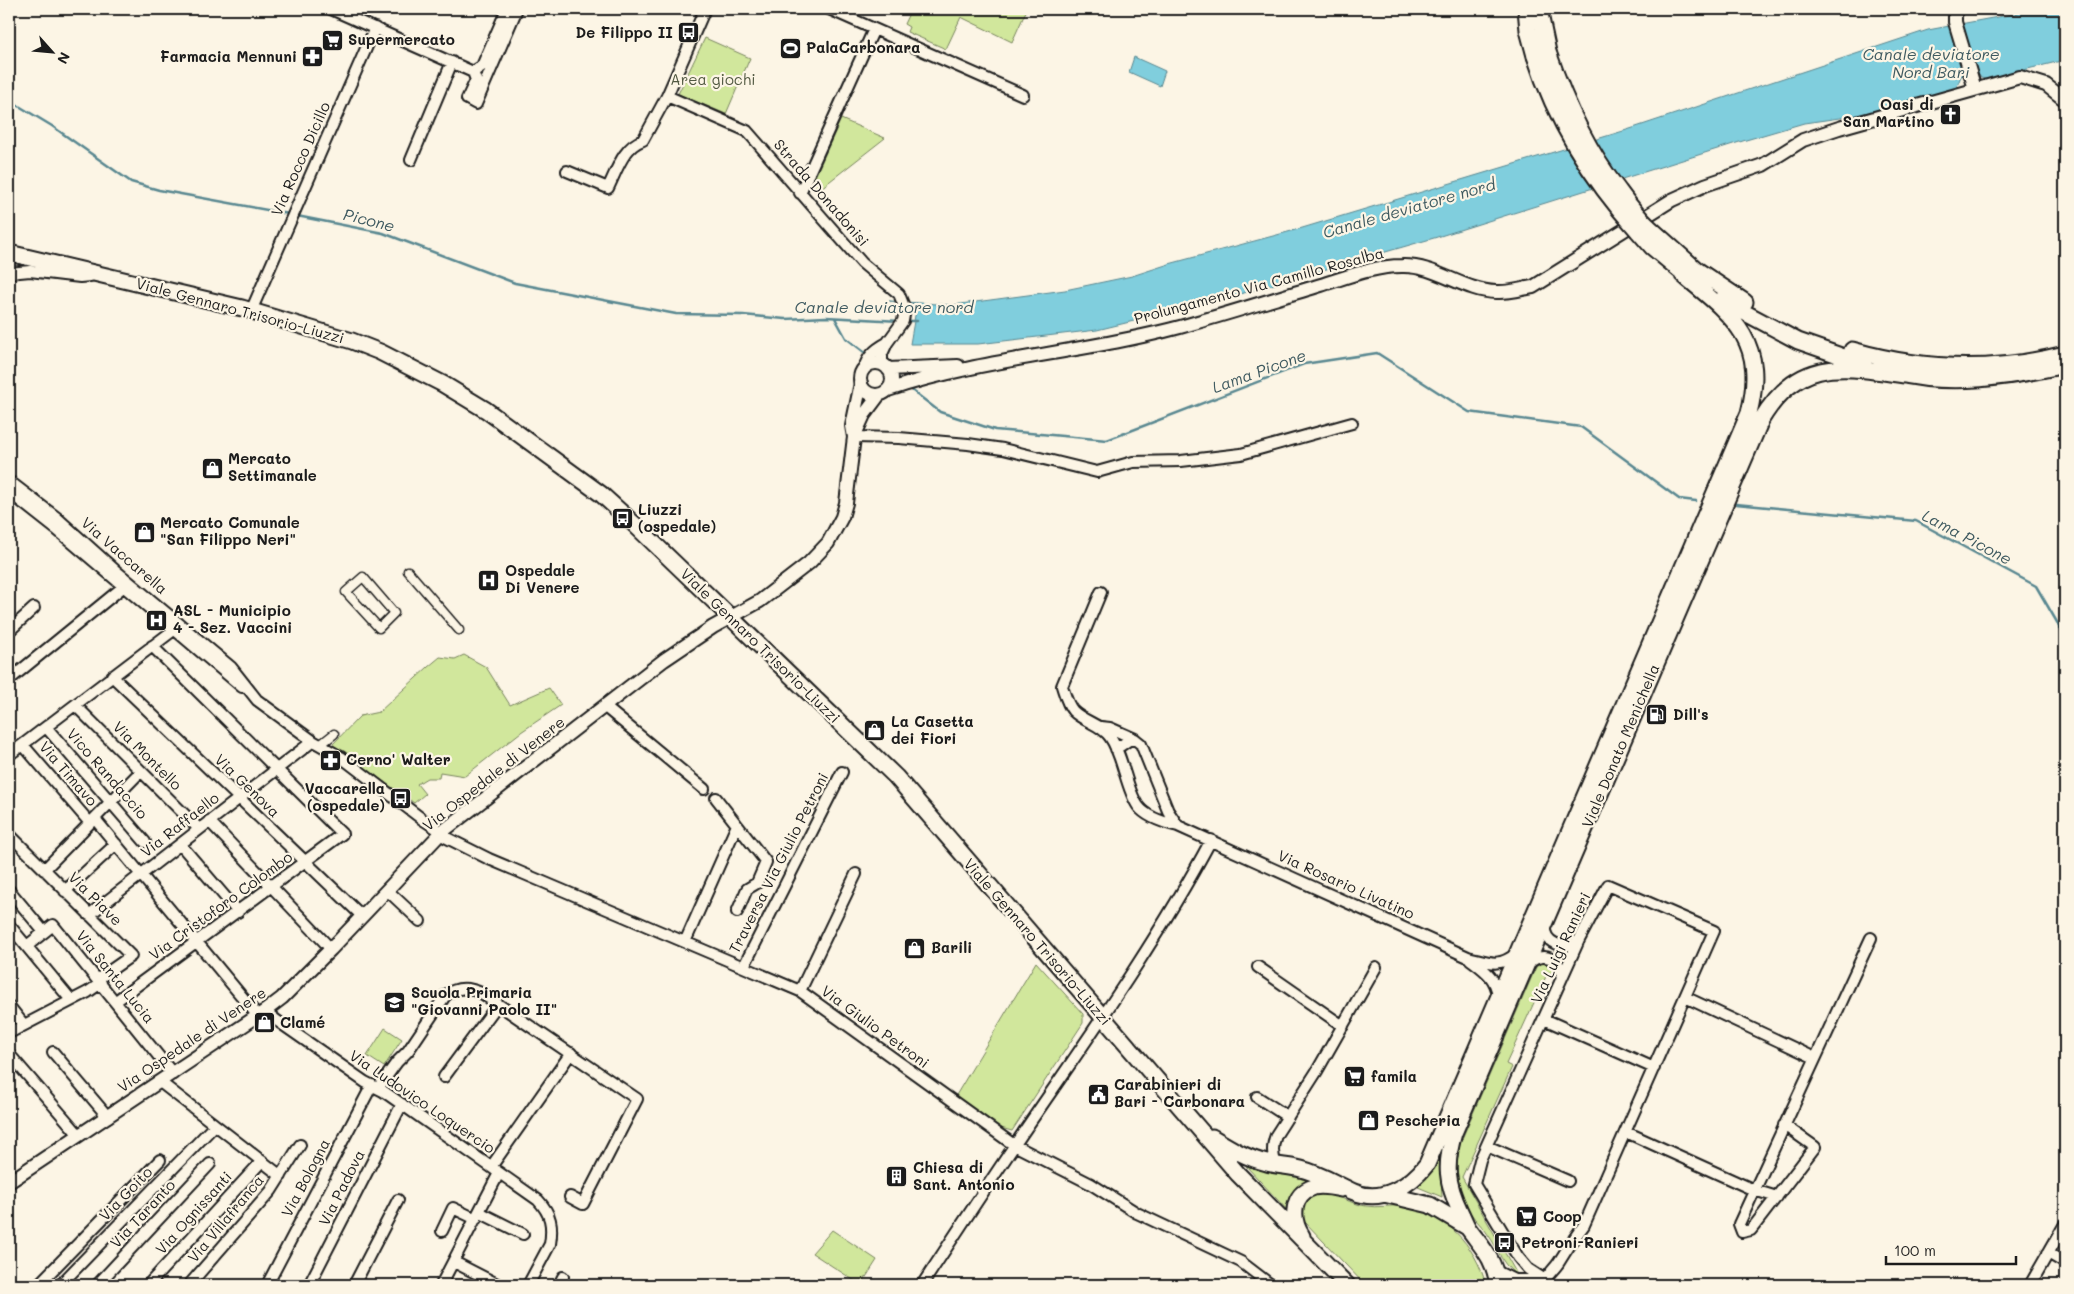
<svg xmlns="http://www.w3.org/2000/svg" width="2074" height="1294" viewBox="0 0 2074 1294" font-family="Mali,sans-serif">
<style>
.green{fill:#d1e79c;stroke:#76825c}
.water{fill:#80cedd;stroke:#588790}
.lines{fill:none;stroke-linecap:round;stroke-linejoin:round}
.stream{stroke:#588790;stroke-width:2.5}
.pedestrian-casing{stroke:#1c1c1c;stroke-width:11}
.minor-casing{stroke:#1c1c1c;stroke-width:14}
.tertiary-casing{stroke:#1c1c1c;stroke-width:16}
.secondary-casing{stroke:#1c1c1c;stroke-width:19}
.pedestrian{stroke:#fcf5e5;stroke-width:8}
.minor{stroke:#fcf5e5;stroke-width:10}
.tertiary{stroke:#fcf5e5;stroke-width:12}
.secondary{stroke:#fcf5e5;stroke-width:15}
.secondary-bridge-casing{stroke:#1c1c1c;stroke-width:19;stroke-linecap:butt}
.secondary-bridge{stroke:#fcf5e5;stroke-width:15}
.labels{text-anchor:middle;stroke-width:4.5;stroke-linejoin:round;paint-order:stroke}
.poi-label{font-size:15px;font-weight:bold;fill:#1c1c1c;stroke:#fcf5e5;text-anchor:start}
.park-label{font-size:15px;fill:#525942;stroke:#fcf5e5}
.street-label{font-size:15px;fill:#1c1c1c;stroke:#fcf5e5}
.water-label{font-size:16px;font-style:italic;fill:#3f5a60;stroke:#fcf5e5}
</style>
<rect width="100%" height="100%" fill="#fcf5e5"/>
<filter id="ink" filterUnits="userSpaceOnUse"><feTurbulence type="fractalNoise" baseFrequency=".02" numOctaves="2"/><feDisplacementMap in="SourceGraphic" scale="10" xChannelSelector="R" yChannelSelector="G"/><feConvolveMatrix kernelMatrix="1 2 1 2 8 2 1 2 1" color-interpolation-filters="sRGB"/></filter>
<g filter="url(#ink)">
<path class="green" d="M911 9H1027L1012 42 961 17 946 49 907 32 909 27 904 24Z
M705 38 750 58 726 114 678 94Z
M841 119 885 138 816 192 814 187V179Z
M464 655 486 667 510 705 549 688 561 705 521 732 465 776 440 772 439 778H427L417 784 425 794 414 803 332 745 360 716 379 712 428 667 440 657 455 659Z
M1036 962 1083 1014V1023L1012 1131 997 1127 955 1097Z
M1541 963 1549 965 1553 971 1552 974 1548 972 1506 1064 1512 1067 1462 1177 1518 1276C1500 1263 1501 1253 1489 1236 1484 1227 1475 1221 1470 1212 1457 1189 1454 1166 1461 1141L1536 967Z
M385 1028 402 1039 384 1067 367 1056Z
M1437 1160 1440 1161 1442 1197 1418 1187 1430 1173Z
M1246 1166 1292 1176 1309 1181 1288 1211Z
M1322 1193C1337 1194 1351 1204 1366 1206 1377 1208 1389 1205 1401 1206 1445 1212 1475 1244 1486 1285H1365L1304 1221C1300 1207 1307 1196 1322 1193Z
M832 1230 877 1260 861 1285 812 1253Z"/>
<path class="water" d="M2041 9H2065V60L1986 79 1981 78 1976 71 1961 76 1956 89 1868 114 1804 123 1746 140 1434 238 1216 301 1097 330 978 344H910L917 304 889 301 953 305 1065 290 1132 276 1169 264 1299 229 1630 129 1928 30Z
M1134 57 1165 71 1160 86 1129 72Z"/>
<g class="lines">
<path class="stream" d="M9 100 52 126 131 182 159 190 289 214
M297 216 383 233 515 283 676 314 743 315 785 319 826 317 900 321
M835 318 846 338 868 355
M905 321H917
M892 374 901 381
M909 388 940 412 995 430 1107 440 1304 364 1377 353 1469 412 1581 427 1679 499 1696 501
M1736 504 1916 521 2036 586 2065 636"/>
<defs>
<path id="pedestrian" d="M408 571 459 630
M363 577 394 613 379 628 346 592Z
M320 745 334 734"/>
<path id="minor" d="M331 9 473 72
M829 9 1023 95
M473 72 476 80 467 99 476 104 517 9
M473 72 482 66 507 9
M667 96 747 131 862 263 899 294 905 309 903 321 887 343 882 354V361L885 366
M411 160 452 62
M567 171 608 188C617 170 623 147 643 140L667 96 705 9
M800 193 874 29
M9 273 30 271 80 277 90 276
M251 311 375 28
M863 371C867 357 874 350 887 343
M854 437 899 438 968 444 1003 449 1097 472 1133 462 1181 461 1241 454 1352 423
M9 481 56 517 115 570 231 667 257 700 313 741 341 757 422 819 442 832 445 837 489 859 800 991 1014 1145 1091 1184 1137 1213 1241 1262 1271 1285
M9 492 56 529 242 687
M1101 592 1062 686C1065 695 1067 704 1073 711 1084 722 1101 724 1110 737 1123 755 1126 789 1138 806 1146 817 1165 823 1178 826L1168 811 1141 744 1136 740H1129L1116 749
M9 631 34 608
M112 676 362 916
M9 680 123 587
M75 705 199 829
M605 707 704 789
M46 727 145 842
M1101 727 1110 728 1135 739
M23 745 90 823
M9 755 175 629
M716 798 766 862 757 883 747 889 737 912
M95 819 258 1016
M209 821 331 949
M1178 826 1468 957C1489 962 1498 968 1516 954
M9 834 131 956 98 979
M180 844 238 912
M44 870 141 771
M9 890 44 932
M387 890 420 921
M65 891 116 844
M89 915 313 741
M1545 923C1542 944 1564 951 1579 940
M9 925 71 1000
M685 942 737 825
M27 946 53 925 173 1074
M1470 959C1484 970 1496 977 1498 996
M1528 965C1540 949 1566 959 1561 980
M744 966 842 772
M1258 967 1343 1026
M800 991 856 874
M1685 997 1815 1058
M116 1001 342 834 152 646
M9 1006 24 1025
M265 1011 276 1020 365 1082 383 1091 538 1200C551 1214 553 1225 550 1244L528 1285
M1544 1019 1654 1068
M9 1033 88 992 101 983
M53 1052 108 1117
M9 1054 79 1135
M444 1077 498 1004
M160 1082 281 1176
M378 1088 397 1062 408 1051 445 996C457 986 469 987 483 994L637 1099 583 1204 570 1197
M1257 1097 1288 1117
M1784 1125 1815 1147 1751 1230 1742 1232 1739 1224 1871 938
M1626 1132 1754 1190 1777 1197
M1487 1146 1568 1181
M1276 1165C1272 1154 1272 1146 1276 1135L1317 1071 1376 967
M491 1167 571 1053
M479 1212 523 1234
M442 1231 453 1208 476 1219
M2048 1253 2065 1263
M454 1262 499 1285
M1496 1271 1514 1280H1545
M38 1285 160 1160
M60 1285 215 1125
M97 1285 210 1164
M148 1285 262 1161
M189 1285 271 1191 300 1145
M267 1285 372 1085
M309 1285 402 1104
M354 1285 398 1200
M441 1285 499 1173
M559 1285 563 1277
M922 1285C961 1226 999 1167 1040 1108 1100 1021 1161 934 1211 840
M1543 1285C1546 1275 1554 1270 1559 1262 1567 1249 1575 1237 1584 1225L1714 931 1608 885 1579 940 1480 1160 1474 1184 1518 1257 1528 1269 1545 1280
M2030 1285 2065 1224"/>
<path id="tertiary" d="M1955 9V22L1975 89
M860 379a16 16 0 1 1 32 0a16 16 0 1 1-32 0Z
M888 369 958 366
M888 390C982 358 1084 353 1180 327 1227 314 1274 299 1321 285 1347 277 1374 266 1402 266 1436 265 1463 291 1496 292 1509 293 1521 289 1533 287L1672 200 1705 185 1763 165 1803 140 1839 128 2020 77 2046 85 2065 100
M854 437 864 415 879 395
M9 1182 265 1011 282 998 331 949 442 832 664 660 713 627 760 601 809 563 828 543 842 517 846 503 854 437 852 426 861 383"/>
<path id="secondary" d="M1526 9 1528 30 1535 56
M1539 9 1548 52
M1648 226 1697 270 1745 302
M1638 231 1652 247 1690 279
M9 253 242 308 352 341 380 352 443 384 486 410 601 494 634 524 896 777 1238 1174 1347 1285
M1721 300 1798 341 1864 364
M1852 350C1922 370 1995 372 2065 354
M1896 373C1951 387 2011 377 2065 365
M1212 1137C1230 1148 1246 1158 1267 1163 1278 1166 1290 1166 1301 1169 1321 1174 1336 1184 1354 1192 1382 1204 1411 1185 1427 1164L1749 413C1767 341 1734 317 1683 275
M1384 1194 1430 1205 1467 1227
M1302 1236C1291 1219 1291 1194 1314 1187 1323 1185 1332 1187 1341 1189
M1498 1285C1494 1258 1483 1249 1468 1228 1465 1223 1463 1217 1460 1211 1446 1182 1445 1164 1454 1133L1761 420C1799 356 1842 367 1905 375"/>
</defs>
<use href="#pedestrian" class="pedestrian-casing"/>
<use href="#minor" class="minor-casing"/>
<use href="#tertiary" class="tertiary-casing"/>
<use href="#secondary" class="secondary-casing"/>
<use href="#pedestrian" class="pedestrian"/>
<use href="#minor" class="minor"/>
<use href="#tertiary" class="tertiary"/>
<use href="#secondary" class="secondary"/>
<defs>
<path id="secondary-bridge" d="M1548 52C1565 102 1586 149 1619 191 1628 203 1637 216 1648 226
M1535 56C1556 122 1592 180 1638 231"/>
</defs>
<use href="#secondary-bridge" class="secondary-bridge-casing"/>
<use href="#secondary-bridge" class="secondary-bridge"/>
</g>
</g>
<defs>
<symbol id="bus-square" viewBox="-11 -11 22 22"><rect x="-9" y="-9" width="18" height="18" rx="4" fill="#1c1c1c" stroke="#fcf5e5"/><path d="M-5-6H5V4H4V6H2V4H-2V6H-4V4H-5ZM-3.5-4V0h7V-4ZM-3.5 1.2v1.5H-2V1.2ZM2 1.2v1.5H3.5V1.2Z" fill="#fff"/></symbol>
<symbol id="supermarket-square" viewBox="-11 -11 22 22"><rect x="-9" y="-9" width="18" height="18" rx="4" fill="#1c1c1c" stroke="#fcf5e5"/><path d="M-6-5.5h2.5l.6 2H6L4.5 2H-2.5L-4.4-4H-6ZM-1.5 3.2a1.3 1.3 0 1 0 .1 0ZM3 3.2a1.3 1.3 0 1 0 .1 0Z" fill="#fff"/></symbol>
<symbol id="stadium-square" viewBox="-11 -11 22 22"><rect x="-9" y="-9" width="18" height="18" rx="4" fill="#1c1c1c" stroke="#fcf5e5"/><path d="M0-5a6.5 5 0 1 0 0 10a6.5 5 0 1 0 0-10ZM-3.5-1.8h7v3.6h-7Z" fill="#fff"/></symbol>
<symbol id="pharmacy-square" viewBox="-11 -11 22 22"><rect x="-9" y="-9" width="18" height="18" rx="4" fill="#1c1c1c" stroke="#fcf5e5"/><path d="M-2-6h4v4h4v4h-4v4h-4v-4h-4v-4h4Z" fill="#fff"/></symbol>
<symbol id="church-square" viewBox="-11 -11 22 22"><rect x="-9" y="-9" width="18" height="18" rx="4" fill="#1c1c1c" stroke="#fcf5e5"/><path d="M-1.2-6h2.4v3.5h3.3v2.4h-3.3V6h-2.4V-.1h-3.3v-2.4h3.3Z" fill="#fff"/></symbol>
<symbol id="shop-square" viewBox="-11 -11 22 22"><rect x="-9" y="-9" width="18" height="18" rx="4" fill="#1c1c1c" stroke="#fcf5e5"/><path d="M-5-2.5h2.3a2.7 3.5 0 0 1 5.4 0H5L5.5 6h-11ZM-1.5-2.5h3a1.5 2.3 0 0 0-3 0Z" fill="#fff"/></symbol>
<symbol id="hospital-square" viewBox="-11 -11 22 22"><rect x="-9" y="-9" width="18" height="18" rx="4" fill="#1c1c1c" stroke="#fcf5e5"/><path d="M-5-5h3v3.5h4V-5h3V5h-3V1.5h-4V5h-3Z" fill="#fff"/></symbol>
<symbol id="fuel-square" viewBox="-11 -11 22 22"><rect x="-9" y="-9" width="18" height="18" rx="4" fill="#1c1c1c" stroke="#fcf5e5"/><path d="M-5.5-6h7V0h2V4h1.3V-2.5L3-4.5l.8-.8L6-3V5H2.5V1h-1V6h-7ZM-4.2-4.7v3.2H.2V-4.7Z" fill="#fff"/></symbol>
<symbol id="school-square" viewBox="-11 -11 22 22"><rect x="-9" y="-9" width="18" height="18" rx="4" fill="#1c1c1c" stroke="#fcf5e5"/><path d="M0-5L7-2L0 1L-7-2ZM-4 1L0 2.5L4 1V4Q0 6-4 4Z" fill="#fff"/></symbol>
<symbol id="civic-square" viewBox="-11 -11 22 22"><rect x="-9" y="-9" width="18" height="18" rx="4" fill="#1c1c1c" stroke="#fcf5e5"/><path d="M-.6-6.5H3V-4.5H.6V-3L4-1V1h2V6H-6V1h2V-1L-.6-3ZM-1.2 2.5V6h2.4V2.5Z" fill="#fff"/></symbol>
<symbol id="building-square" viewBox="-11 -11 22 22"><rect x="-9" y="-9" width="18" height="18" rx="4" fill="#1c1c1c" stroke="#fcf5e5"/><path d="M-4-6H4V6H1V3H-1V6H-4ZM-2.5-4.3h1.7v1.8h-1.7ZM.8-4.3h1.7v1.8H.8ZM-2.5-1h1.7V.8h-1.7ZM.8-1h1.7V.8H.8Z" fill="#fff"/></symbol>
</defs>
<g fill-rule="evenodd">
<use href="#bus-square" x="676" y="20" width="25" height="25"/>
<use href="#supermarket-square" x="320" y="28" width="25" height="25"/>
<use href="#stadium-square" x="778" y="36" width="25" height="25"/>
<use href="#pharmacy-square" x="300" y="44" width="25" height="25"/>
<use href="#church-square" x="1938" y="102" width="25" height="25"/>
<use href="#shop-square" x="200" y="456" width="25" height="25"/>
<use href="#bus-square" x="610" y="506" width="25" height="25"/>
<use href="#shop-square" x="132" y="520" width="25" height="25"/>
<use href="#hospital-square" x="476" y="568" width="25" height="25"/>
<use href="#hospital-square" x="144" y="608" width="25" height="25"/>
<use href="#fuel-square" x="1644" y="702" width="25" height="25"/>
<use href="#shop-square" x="862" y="718" width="25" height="25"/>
<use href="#pharmacy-square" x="318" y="748" width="25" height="25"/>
<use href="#bus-square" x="388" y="786" width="25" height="25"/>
<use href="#shop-square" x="902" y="936" width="25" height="25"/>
<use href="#school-square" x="382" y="990" width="25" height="25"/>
<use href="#shop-square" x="252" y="1010" width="25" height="25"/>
<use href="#supermarket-square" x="1342" y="1064" width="25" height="25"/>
<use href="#civic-square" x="1086" y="1082" width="25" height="25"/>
<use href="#shop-square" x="1356" y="1108" width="25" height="25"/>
<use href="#building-square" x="884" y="1164" width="25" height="25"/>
<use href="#supermarket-square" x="1514" y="1204" width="25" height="25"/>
<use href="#bus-square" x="1492" y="1230" width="25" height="25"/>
</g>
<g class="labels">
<g class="poi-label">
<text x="673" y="38" text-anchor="end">De Filippo II</text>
<text x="348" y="45">Supermercato</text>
<text x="806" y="53">PalaCarbonara</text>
<text x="297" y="62" text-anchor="end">Farmacia Mennuni</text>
<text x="1934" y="110" text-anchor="end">Oasi di<tspan x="1934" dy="17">San Martino</tspan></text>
<text x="228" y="464">Mercato<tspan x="228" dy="17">Settimanale</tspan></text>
<text x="638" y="515">Liuzzi<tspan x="638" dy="17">(ospedale)</tspan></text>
<text x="160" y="528">Mercato Comunale<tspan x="160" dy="17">"San Filippo Neri"</tspan></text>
<text x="505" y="576">Ospedale<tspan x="505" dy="17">Di Venere</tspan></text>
<text x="173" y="616">ASL - Municipio<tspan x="173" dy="17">4 - Sez. Vaccini</tspan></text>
<text x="1673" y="720">Dill's</text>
<text x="891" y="727">La Casetta<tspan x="891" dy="17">dei Fiori</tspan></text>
<text x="346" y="765">Cerno' Walter</text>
<text x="385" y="794" text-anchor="end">Vaccarella<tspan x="385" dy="17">(ospedale)</tspan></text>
<text x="931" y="953">Barili</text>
<text x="411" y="998">Scuola Primaria<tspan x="411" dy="17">"Giovanni Paolo II"</tspan></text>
<text x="280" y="1028">Clamé</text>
<text x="1371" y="1082">famila</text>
<text x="1114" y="1090">Carabinieri di<tspan x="1114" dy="17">Bari - Carbonara</tspan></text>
<text x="1385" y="1126">Pescheria</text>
<text x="913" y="1173">Chiesa di<tspan x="913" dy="17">Sant. Antonio</tspan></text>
<text x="1543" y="1222">Coop</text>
<text x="1521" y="1248">Petroni-Ranieri</text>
</g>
<g class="park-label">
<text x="713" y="85">Area giochi</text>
</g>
<g class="street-label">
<text transform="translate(301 159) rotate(-66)" y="5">Via Rocco Dicillo</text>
<text transform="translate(821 193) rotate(49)" y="5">Strada Donadonisi</text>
<text transform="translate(1259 286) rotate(-15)" y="5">Prolungamento Via Camillo Rosalba</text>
<text transform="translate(240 311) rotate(15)" y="5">Viale Gennaro Trisorio-Liuzzi</text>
<text transform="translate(124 556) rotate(41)" y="5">Via Vaccarella</text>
<text transform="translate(760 646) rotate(44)" y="5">Viale Gennaro Trisorio-Liuzzi</text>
<text transform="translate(1621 746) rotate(-67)" y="5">Viale Donato Menichella</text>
<text transform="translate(147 756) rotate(45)" y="5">Via Montello</text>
<text transform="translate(68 774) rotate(49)" y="5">Via Timavo</text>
<text transform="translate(107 774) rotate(49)" y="5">Vico Randaccio</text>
<text transform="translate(494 774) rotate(-38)" y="5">Via Ospedale di Venere</text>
<text transform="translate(247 786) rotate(44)" y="5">Via Genova</text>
<text transform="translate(180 825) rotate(-38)" y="5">Via Raffaello</text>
<text transform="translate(779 863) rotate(-63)" y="5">Traversa Via Giulio Petroni</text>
<text transform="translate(1346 885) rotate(24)" y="5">Via Rosario Livatino</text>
<text transform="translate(95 899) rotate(45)" y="5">Via Piave</text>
<text transform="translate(221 906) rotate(-36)" y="5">Via Cristoforo Colombo</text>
<text transform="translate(1037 942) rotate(49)" y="5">Viale Gennaro Trisorio-Liuzzi</text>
<text transform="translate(1561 948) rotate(-65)" y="5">Via Luigi Ranieri</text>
<text transform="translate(115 977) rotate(51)" y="5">Via Santa Lucia</text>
<text transform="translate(875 1027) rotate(36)" y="5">Via Giulio Petroni</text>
<text transform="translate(192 1040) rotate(-34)" y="5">Via Ospedale di Venere</text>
<text transform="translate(422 1102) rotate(34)" y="5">Via Ludovico Loquercio</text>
<text transform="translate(306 1178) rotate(-62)" y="5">Via Bologna</text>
<text transform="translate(342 1188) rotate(-63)" y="5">Via Padova</text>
<text transform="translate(126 1194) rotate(-46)" y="5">Via Goito</text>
<text transform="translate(194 1213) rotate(-48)" y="5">Via Ognissanti</text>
<text transform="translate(143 1214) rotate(-47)" y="5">Via Taranto</text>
<text transform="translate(226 1219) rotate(-50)" y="5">Via Villafranca</text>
</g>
<g class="water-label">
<text x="1931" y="60">Canale deviatore<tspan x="1931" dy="18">Nord Bari</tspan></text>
<text transform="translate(1409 208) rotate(-16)" y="6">Canale deviatore nord</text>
<text transform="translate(369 220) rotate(14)" y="6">Picone</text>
<text x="884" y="313">Canale deviatore nord</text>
<text transform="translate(1259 371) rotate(-20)" y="6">Lama Picone</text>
<text transform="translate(1967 537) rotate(28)" y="6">Lama Picone</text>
</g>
</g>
<rect width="2074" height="1294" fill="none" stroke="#fcf5e5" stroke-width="30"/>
<rect x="15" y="15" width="2044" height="1264" fill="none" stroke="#1c1c1c" stroke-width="2" filter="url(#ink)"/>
<g transform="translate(52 52) rotate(117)" stroke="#fcf5e5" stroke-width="4" paint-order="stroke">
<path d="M0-4L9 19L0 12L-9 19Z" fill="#1c1c1c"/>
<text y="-8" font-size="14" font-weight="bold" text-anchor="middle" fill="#1c1c1c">N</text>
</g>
<path d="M1886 1256v8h130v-8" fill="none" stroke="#1c1c1c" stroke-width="2.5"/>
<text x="1894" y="1256" font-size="15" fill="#1c1c1c" stroke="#fcf5e5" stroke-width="4" paint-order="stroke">100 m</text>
</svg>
